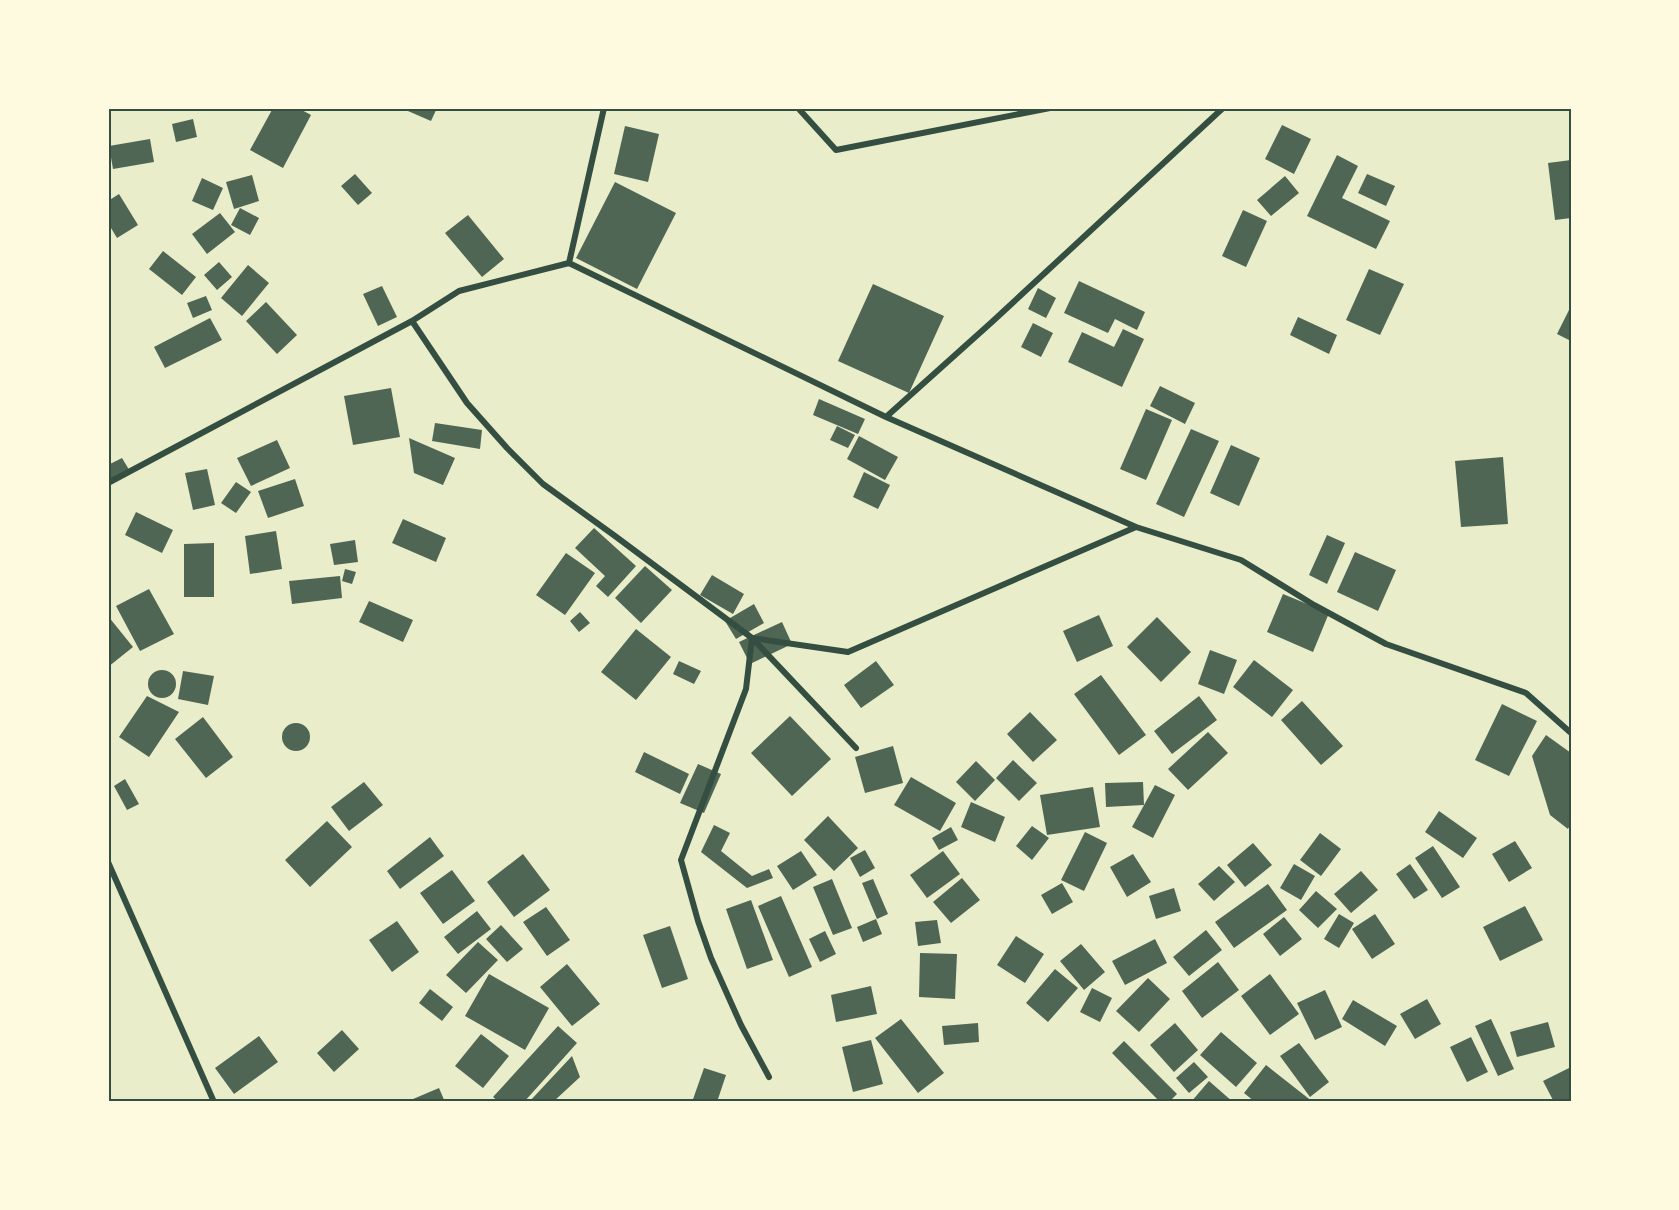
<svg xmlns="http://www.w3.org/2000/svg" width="1679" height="1210" viewBox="0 0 1679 1210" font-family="'Varela Round',sans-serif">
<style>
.building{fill:#4f6655}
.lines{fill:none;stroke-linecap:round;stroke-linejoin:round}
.minor{stroke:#344e41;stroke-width:6}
.neatline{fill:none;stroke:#344e41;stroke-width:2}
</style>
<rect width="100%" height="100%" fill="#e9edc9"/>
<path class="building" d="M273 108H298L311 115 283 168 250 150Z
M401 108H437L431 121Z
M193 119 197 137 176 142 172 124Z
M1282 125 1311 139 1294 174 1265 159Z
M625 126 659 134 648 182 614 174Z
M150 139 154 162 113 169 109 146Z
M1337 155 1358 166 1342 198 1390 221 1376 249 1307 216Z
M1571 160V218L1555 220 1548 163Z
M355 174 372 193 358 205 341 186Z
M1367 174 1395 186 1386 206 1358 193Z
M252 175 259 201 234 209 226 182Z
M1285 176 1299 193 1271 216 1257 200Z
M202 178 223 188 213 210 192 201Z
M615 182 676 213 637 289 576 258Z
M119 194 138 225 117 238 108 223V201Z
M240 208 259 218 250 235 231 225Z
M1243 210 1267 221 1246 267 1222 256Z
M220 213 235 232 207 254 192 234Z
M468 215 504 259 482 277 445 233Z
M163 251 196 277 182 295 149 269Z
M219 262 232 277 217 290 204 275Z
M248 265 269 283 242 316 221 298Z
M1369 269 1404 284 1380 335 1346 320Z
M1079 281 1145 312 1137 330 1115 319 1108 333 1064 313Z
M873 284 944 316 909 393 838 361Z
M382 286 397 317 378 326 363 294Z
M1038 288 1056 298 1046 318 1028 309Z
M206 296 212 310 193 318 187 303Z
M266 302 297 335 277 354 246 321Z
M1571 306V341L1557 334Z
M1298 317 1337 335 1329 354 1290 335Z
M210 318 222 340 165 368 154 347Z
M1033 323 1053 333 1041 357 1021 347Z
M1123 329 1144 339 1122 387 1068 362 1082 332 1114 347Z
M1160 386 1195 403 1185 424 1150 406Z
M391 388 400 437 353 445 344 396Z
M819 399 865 419 858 434 813 415Z
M1146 409 1172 420 1146 480 1120 469Z
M435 423 482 430 480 449 432 441Z
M837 426 855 435 848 448 830 440Z
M1191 429 1219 441 1184 517 1156 504Z
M859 436 898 457 885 480 847 459Z
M409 438 455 458 443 485 414 473Z
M277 440 290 468 251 486 237 458Z
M1231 445 1260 458 1239 506 1210 493Z
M1503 457 1508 524 1461 527 1455 461Z
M122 458 131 473 108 485V465Z
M207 469 215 505 193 510 185 473Z
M864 472 890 485 878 509 853 497Z
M295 479 304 506 268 518 258 491Z
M236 482 251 492 236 513 221 503Z
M136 512 173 530 162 553 125 535Z
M403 519 446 538 436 562 392 543Z
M594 528 636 566 608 597 596 586 605 576 575 548Z
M276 531 282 569 250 574 245 536Z
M1327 535 1345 543 1327 584 1309 575Z
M355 540 358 562 334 565 330 544Z
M214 543V597H184V544Z
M1355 552 1396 570 1378 611 1337 592Z
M566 553 595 573 565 615 536 595Z
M645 566 672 590 641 623 615 598Z
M345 569 356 572 352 584 342 581Z
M712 575 744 594 733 614 700 595Z
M340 576 342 598 292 604 289 581Z
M149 589 174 634 140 651 116 606Z
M1283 594 1329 613 1313 652 1267 632Z
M369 601 413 620 403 642 359 622Z
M754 604 764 623 736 639 725 621Z
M580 612 590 623 579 632 570 621Z
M1099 615 1113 646 1077 662 1063 631Z
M108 616 133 647 108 667Z
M1157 617 1191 652 1161 682 1127 647Z
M782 622 792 644 750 664 739 642Z
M636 629 671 657 636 700 601 672Z
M1210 650 1237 660 1224 694 1198 684Z
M1254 660 1293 690 1272 717 1233 687Z
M679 661 701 671 694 684 673 674Z
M876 661 894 685 861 708 844 685Z
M148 684a14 14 0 1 1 28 0a14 14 0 1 1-28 0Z
M183 671 214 676 208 705 178 699Z
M1101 675 1146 735 1119 755 1074 694Z
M147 696 179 712 149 757 119 737Z
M1199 696 1217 720 1172 754 1154 731Z
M1302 701 1343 746 1321 765 1281 720Z
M1502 704 1537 721 1509 776 1475 760Z
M1030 712 1057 740 1033 762 1007 734Z
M790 716 831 759 792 796 751 753Z
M203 717 233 757 206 778 175 739Z
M282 737a14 14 0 1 1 28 0a14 14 0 1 1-28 0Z
M1208 732 1228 753 1188 790 1168 769Z
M1546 735 1571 753V823L1568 829 1550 815 1532 756Z
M893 746 903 783 865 793 855 757Z
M644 752 689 774 680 794 635 772Z
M1013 760 1037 783 1019 801 996 778Z
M976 761 995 780 975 801 956 782Z
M698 764 721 774 704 813 680 803Z
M911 777 956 803 940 831 894 805Z
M125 779 139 804 127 810 114 786Z
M364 782 383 805 349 831 331 807Z
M1143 782 1144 805 1106 807 1105 783Z
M1155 785 1175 795 1153 838 1132 827Z
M1093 787 1100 827 1047 835 1040 795Z
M971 802 1005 817 995 842 961 827Z
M1439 811 1477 838 1463 858 1425 832Z
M828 816 858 848 834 871 804 840Z
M327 821 352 847 310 887 285 860Z
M714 825 730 833 721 851 752 876 769 869 773 878 747 888 701 852Z
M1032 826 1049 838 1032 860 1016 846Z
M951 827 958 840 939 850 932 838Z
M1085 832 1107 843 1084 891 1061 880Z
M1320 833 1341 849 1321 876 1300 860Z
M430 837 444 856 400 889 387 871Z
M1515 841 1532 868 1509 882 1492 854Z
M1253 843 1272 865 1245 887 1227 865Z
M1433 846 1460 887 1442 898 1415 858Z
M865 850 875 868 860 877 850 858Z
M801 851 817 875 793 890 777 866Z
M943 851 960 874 927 898 910 875Z
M523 854 550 890 514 917 487 882Z
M1133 854 1151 882 1127 897 1110 867Z
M1294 864 1315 876 1301 900 1280 888Z
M1410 864 1428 890 1414 899 1396 874Z
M1219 866 1235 882 1214 901 1198 884Z
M452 870 475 901 443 924 420 893Z
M1361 871 1378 890 1351 913 1334 894Z
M962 878 980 900 951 923 933 902Z
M832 879 852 928 833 935 813 887Z
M873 879 888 914 877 919 862 883Z
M1062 883 1073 902 1052 914 1041 895Z
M1268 884 1287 910 1234 948 1215 922Z
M1174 888 1181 911 1156 919 1149 896Z
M1316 891 1337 909 1318 928 1299 910Z
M781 896 812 967 789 977 758 906Z
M751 900 773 960 747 969 726 909Z
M1525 906 1543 940 1500 961 1483 927Z
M546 907 570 940 547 956 523 922Z
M477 911 491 929 458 954 444 937Z
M1339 914 1354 923 1339 948 1324 939Z
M1375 914 1395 944 1372 959 1352 929Z
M1284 917 1302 939 1280 956 1263 934Z
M876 919 882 934 863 942 857 927Z
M937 920 941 943 918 946 915 922Z
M397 921 419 952 392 972 369 940Z
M501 925 523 949 507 962 486 939Z
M670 926 688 979 662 988 643 935Z
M1206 930 1222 950 1189 976 1173 957Z
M825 931 836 954 820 962 809 939Z
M1016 936 1044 954 1025 983 997 965Z
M1155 939 1167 963 1125 985 1112 961Z
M478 942 498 960 466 993 446 975Z
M1081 944 1105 972 1084 990 1060 961Z
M920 953 957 954 955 999 919 997Z
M1218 962 1239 990 1202 1018 1182 991Z
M567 964 600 1004 572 1026 540 987Z
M1055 969 1078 988 1048 1022 1026 1003Z
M489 974 549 1008 525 1050 465 1016Z
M1270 974 1299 1014 1270 1035 1241 996Z
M1148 978 1170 999 1139 1032 1116 1011Z
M871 986 877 1014 836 1022 831 995Z
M1092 988 1112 998 1100 1022 1080 1012Z
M430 989 453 1007 442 1021 419 1003Z
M1325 990 1342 1027 1315 1040 1297 1003Z
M1427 999 1441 1024 1415 1039 1400 1014Z
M1353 1000 1397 1026 1385 1046 1342 1019Z
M901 1019 944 1073 918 1093 875 1038Z
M1491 1019 1514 1069 1498 1076 1475 1026Z
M1548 1022 1555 1047 1517 1057 1510 1032Z
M978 1023 979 1042 944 1045 942 1026Z
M1175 1023 1198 1050 1174 1072 1150 1045Z
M558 1026 577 1043 524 1102H499L493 1097Z
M342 1030 359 1049 334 1072 317 1053Z
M1221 1032 1257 1063 1236 1087 1200 1055Z
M481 1034 509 1056 483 1088 455 1066Z
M259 1036 278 1062 234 1094 215 1068Z
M1471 1037 1488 1072 1467 1082 1450 1047Z
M871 1040 883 1084 853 1092 842 1047Z
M1124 1041 1177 1094 1169 1102H1160L1112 1053Z
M1299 1043 1329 1082 1310 1097 1280 1056Z
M572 1056 580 1077 553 1102H529Z
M1194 1062 1208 1077 1189 1093 1176 1078Z
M1266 1065 1313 1102H1255L1244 1093Z
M1571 1067V1102H1554L1543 1081Z
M704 1068 726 1075 717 1102H692Z
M1209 1081 1233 1102H1191Z
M439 1088 445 1102H406Z"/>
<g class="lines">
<path class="minor" d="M798 108 836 150 1050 108
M569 263 604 108
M412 321 467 403 507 448 543 484 615 536 752 638 856 748
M108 483 412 321 459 291 569 263 886 417
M1136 527 1241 560 1314 605 1386 644 1526 693 1571 733
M752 638 848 652 1136 527 886 417 993 321 1223 108
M752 638 746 689 681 860 698 921 711 958 741 1025 769 1077
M108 862 214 1102"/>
</g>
<rect width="1679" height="1210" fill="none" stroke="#fefae0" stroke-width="219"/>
<rect x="110" y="110" width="1460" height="990" class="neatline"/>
</svg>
